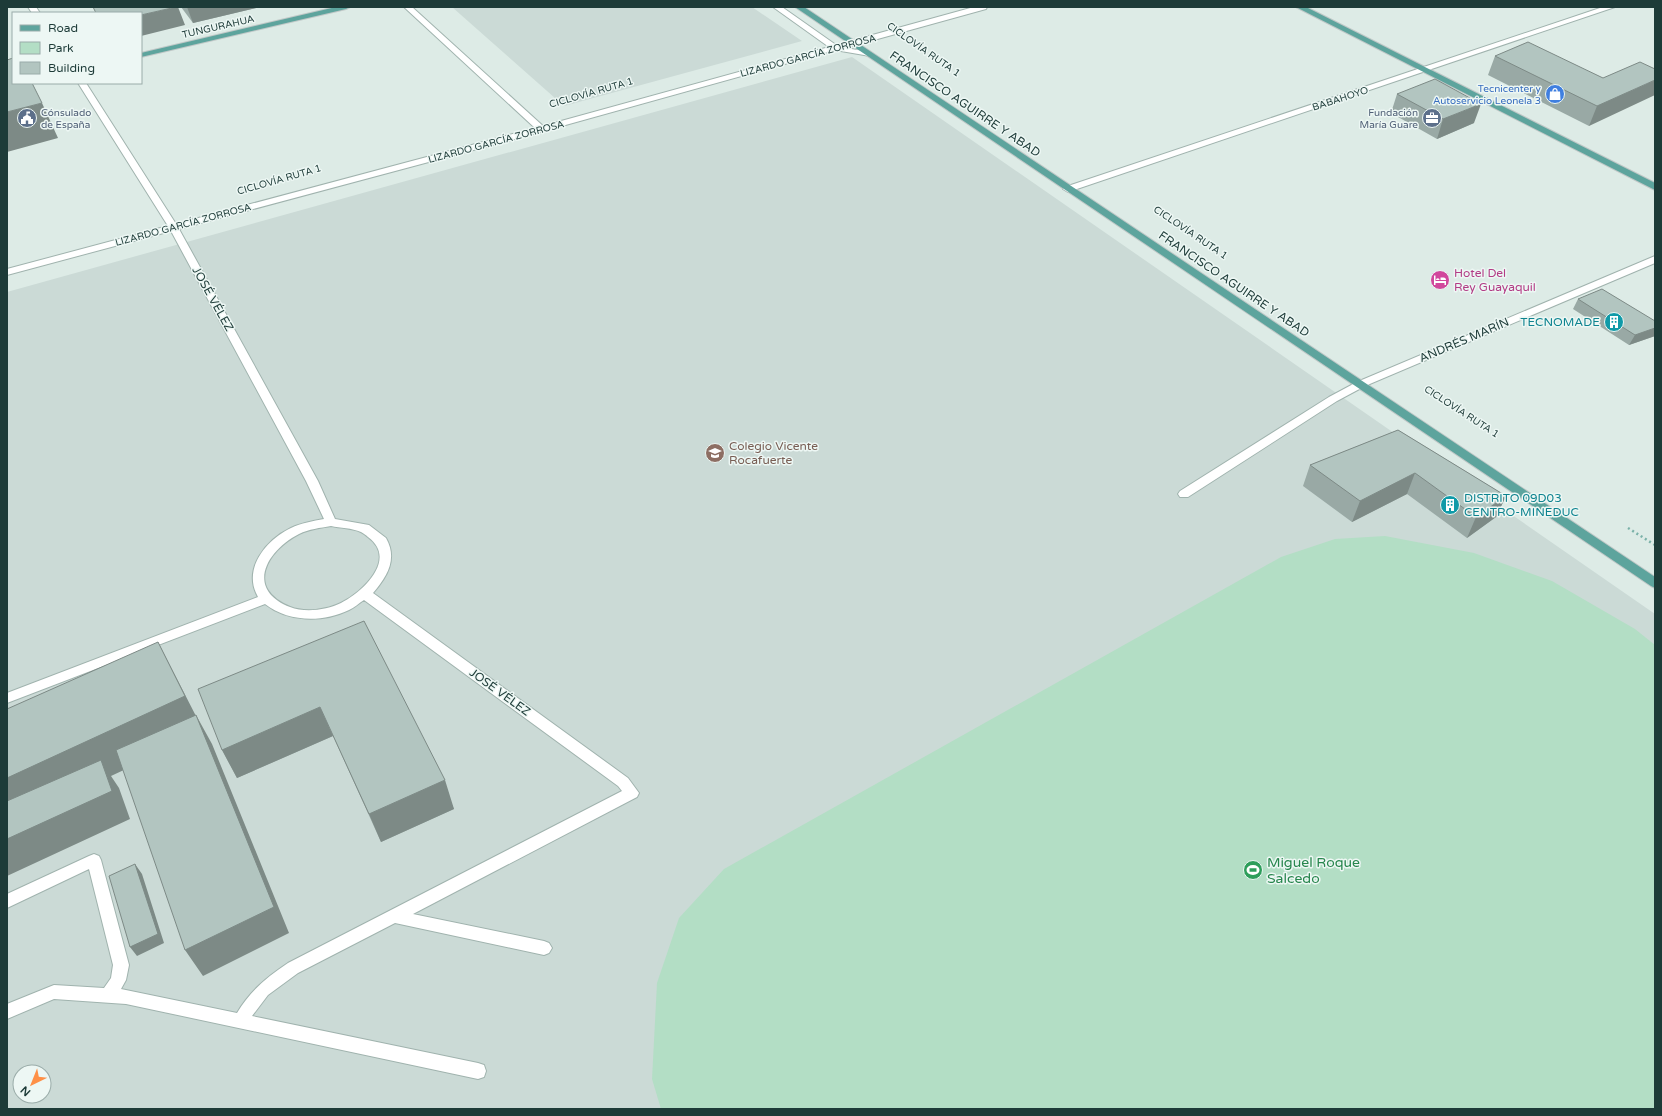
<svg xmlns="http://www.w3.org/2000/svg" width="1662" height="1116" viewBox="0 0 1662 1116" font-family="'Varela Round',sans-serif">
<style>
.built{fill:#cbdad6;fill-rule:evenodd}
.green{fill:#b3dec5}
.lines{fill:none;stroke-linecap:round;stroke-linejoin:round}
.minor-casing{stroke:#a0b3ae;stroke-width:2}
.major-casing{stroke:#c0c8c7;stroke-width:2}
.path{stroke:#7ab1a8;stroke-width:2.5;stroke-dasharray:2 3;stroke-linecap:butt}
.minor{fill:#fff;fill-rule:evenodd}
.major{fill:#5da49d;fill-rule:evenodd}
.wall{fill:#99a9a5}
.shaded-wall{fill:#7d8a86}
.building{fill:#b2c5c0;stroke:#7d8a86}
.labels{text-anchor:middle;stroke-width:3;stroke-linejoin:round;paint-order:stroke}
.far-street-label{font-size:10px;fill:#1d3b38;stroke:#edf7f4}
.far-shop-label{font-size:10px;fill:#366cbe;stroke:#edf7f4;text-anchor:end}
.far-service-label{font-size:10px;fill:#4e5e75;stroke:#edf7f4;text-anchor:start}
.street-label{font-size:12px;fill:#1d3b38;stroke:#edf7f4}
.hotel-label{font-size:12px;fill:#b23c85;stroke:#edf7f4;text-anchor:start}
.culture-label{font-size:12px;fill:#0d838f;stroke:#edf7f4;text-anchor:end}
.education-label{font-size:12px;fill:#785e54;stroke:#edf7f4;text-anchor:start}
.near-leisure-label{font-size:14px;fill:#27864d;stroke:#edf7f4;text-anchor:start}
</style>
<rect width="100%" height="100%" fill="#ddebe6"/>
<path class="built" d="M452 7H752L802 41 564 106Z
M852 57 1655 614V1109H7V292ZM20 1072H44V1096H20Z"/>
<path class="green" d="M1385 536 1474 553 1552 581 1635 629 1655 645V1109H661L652 1079 657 983 679 918 724 869 1281 557 1335 539Z"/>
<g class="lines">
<defs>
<path id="minor" d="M28 7H36L40 13H32Z
M404 7H412L543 126 829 47 773 7H782L836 45 974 7H987L986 9 845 48 870 52V56L835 50 544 131 179 229 318 481 335 519 369 525 386 538C398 559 387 577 373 593L628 778 639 793 637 797 413 914 544 941 549 943 552 948 549 953 544 955 395 923 298 973 268 995 252 1016 478 1063 484 1065 486 1071 484 1077 478 1079 126 1004 54 999 7 1019V1004L49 987 54 985 104 988 111 978 113 965 89 869 7 908V894L89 856 94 854 99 856 101 860 129 965 126 980 121 989 237 1013C250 991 267 977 288 963L622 791 618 786 364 600C359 603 354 608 349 610 322 623 288 622 265 604L7 703V693L258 597C242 569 266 540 291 528 301 523 313 521 324 519L306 481 171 231 7 275V269L168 226 78 83H86L176 224 535 128ZM331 526C340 528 352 528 361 532 363 533 366 535 368 537 398 559 363 592 341 603 327 610 305 613 290 607 245 589 266 551 299 534 309 529 320 528 331 526Z
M1603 7H1615L1071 191 1068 192 1063 189 1065 187Z
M1655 256V263L1365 386 1337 401 1188 497H1180L1178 494 1180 491 1329 397 1357 382Z"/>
<path id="major" d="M336 7H350L346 9 141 57V53Z
M795 7H804L1655 577V588L1651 586Z
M1296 7H1306L1655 183V190Z"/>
</defs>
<use href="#minor" class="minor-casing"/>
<use href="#major" class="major-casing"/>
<path class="path" d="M1628 528 1655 545"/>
<use href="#minor" class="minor"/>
<use href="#major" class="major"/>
</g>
<path class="wall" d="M181 7H260L193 23Z
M1495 56 1603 78 1655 69 1589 126 1488 75Z
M1397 94 1474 123 1437 139 1391 113Z
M1578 299 1655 321V336L1629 345 1573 309Z
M1398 430 1506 496 1496 517 1467 538 1407 494 1352 522 1303 486 1310 465Z
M364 621 454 809 381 842 333 736 237 778 222 750Z"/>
<path class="shaded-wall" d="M176 7H178L185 25 141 36V15Z
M187 7H260L193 23Z
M1655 80V95L1589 126 1597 106Z
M42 103 58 138 7 152V112Z
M1481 104 1474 123 1437 139 1443 119Z
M1655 328V336L1629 345 1635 335Z
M1415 473 1407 494 1352 522 1360 501Z
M1506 496 1496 517 1467 538 1476 517Z
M158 642 177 679 199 722 196 715 212 744 289 933 203 976 185 950 203 733 111 776 119 788 130 819 7 876V778Z
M320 707 333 736 237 778 222 750Z
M445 780 454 809 381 842 369 814Z
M135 864 142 874 164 943 137 956 130 947Z"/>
<path class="building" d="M93 7H176L141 15V13H96Z
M1528 42 1603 78 1640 62 1655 69V80L1597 106 1495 56Z
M13 58V83H32L42 103 7 112V60Z
M1435 79 1481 104 1443 119 1397 94Z
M1602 289 1655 321V328L1635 335 1578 299Z
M1398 430 1506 496 1476 517 1415 473 1360 501 1310 465Z
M364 621 445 780 369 814 320 707 222 750 198 689Z
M158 642 185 696 7 778V709Z
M196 715 274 907 185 950 116 750Z
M101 760 112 791 7 839V801Z
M135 864 158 934 130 947 109 876Z"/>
<defs>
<symbol id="shop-disc" viewBox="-11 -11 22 22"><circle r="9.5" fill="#3f7fe0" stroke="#edf7f4"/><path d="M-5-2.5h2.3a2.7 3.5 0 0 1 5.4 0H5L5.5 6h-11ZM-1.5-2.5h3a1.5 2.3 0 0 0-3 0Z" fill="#fff"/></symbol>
<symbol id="civic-disc" viewBox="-11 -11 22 22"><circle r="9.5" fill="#5c6f8a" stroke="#edf7f4"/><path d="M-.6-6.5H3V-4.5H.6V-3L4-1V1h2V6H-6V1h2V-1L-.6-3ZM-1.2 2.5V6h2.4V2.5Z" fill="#fff"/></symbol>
<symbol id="office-disc" viewBox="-11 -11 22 22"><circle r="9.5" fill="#5c6f8a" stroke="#edf7f4"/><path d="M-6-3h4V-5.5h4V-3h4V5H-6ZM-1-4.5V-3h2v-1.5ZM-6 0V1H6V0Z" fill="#fff"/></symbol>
<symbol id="hotel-disc" viewBox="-11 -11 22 22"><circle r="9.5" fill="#d1479c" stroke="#edf7f4"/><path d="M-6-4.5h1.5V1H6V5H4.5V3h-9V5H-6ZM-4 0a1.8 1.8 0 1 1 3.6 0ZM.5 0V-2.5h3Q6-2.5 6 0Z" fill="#fff"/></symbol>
<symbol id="building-disc" viewBox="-11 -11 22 22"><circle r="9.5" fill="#0f9aa8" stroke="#edf7f4"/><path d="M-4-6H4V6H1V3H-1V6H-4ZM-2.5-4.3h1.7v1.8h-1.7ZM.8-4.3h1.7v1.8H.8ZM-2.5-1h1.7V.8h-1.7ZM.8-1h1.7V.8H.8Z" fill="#fff"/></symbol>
<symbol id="school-disc" viewBox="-11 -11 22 22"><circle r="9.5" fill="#8d6e63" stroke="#edf7f4"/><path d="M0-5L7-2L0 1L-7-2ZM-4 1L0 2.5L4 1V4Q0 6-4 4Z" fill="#fff"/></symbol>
<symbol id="stadium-disc" viewBox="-11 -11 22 22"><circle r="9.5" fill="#2e9e5b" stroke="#edf7f4"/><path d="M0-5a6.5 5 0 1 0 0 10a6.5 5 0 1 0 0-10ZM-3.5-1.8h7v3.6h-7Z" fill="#fff"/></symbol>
</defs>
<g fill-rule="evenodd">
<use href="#shop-disc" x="1544" y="83" width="22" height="22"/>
<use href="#civic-disc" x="16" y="107" width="22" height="22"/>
<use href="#office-disc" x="1421" y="107" width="22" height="22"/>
<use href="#hotel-disc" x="1429" y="269" width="22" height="22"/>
<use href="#building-disc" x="1603" y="311" width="22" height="22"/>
<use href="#school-disc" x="704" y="442" width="22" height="22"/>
<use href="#building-disc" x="1439" y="494" width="22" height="22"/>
<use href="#stadium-disc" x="1242" y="859" width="22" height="22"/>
</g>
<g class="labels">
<g class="far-street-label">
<text transform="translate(218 26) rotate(-13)" y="4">TUNGURAHUA</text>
<text transform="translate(924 49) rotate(35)" y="4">CICLOVÍA RUTA 1</text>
<text transform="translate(808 55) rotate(-15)" y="4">LIZARDO GARCÍA ZORROSA</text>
<text transform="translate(591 92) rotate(-16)" y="4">CICLOVÍA RUTA 1</text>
<text transform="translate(1340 98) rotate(-18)" y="4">BABAHOYO</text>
<text transform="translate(496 141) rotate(-15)" y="4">LIZARDO GARCÍA ZORROSA</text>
<text transform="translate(279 179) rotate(-16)" y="4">CICLOVÍA RUTA 1</text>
<text transform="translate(183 224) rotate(-15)" y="4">LIZARDO GARCÍA ZORROSA</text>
<text transform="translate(1191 232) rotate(34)" y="4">CICLOVÍA RUTA 1</text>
<text transform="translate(1462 411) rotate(33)" y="4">CICLOVÍA RUTA 1</text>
</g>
<g class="far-shop-label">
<text x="1541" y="92">Tecnicenter y<tspan x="1541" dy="12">Autoservicio Leonela 3</tspan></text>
</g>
<g class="far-service-label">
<text x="41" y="116">Cónsulado<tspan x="41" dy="12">de España</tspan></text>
<text x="1418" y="116" text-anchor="end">Fundación<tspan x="1418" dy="12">María Guare</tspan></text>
</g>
<g class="street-label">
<text transform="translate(965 104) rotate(34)" y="4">FRANCISCO AGUIRRE Y ABAD</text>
<text transform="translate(1234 284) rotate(34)" y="4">FRANCISCO AGUIRRE Y ABAD</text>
<text transform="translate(213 299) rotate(61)" y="4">JOSÉ VÉLEZ</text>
<text transform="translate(1464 340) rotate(-23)" y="4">ANDRÉS MARÍN</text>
<text transform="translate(500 692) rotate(36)" y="4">JOSÉ VÉLEZ</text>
</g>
<g class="hotel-label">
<text x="1454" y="277">Hotel Del<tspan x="1454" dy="14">Rey Guayaquil</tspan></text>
</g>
<g class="culture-label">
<text x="1600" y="326">TECNOMADE</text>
<text x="1464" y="502" text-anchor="start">DISTRITO 09D03<tspan x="1464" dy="14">CENTRO-MINEDUC</tspan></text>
</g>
<g class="education-label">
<text x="729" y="450">Colegio Vicente<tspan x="729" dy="14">Rocafuerte</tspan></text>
</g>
<g class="near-leisure-label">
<text x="1267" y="867">Miguel Roque<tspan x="1267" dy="16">Salcedo</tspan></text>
</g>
</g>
<rect width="1662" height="1116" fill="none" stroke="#1d3b38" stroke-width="16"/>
<rect x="12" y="12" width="130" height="72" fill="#edf7f4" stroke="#9aaca9"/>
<rect x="20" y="25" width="20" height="6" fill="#5da49d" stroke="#9aaca9"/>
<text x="48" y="32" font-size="12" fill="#1d3b38">Road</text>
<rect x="20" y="42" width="20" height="12" fill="#b3dec5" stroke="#9aaca9"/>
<text x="48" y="52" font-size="12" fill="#1d3b38">Park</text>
<rect x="20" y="62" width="20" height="12" fill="#b2c5c0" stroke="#9aaca9"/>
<text x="48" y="72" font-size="12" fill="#1d3b38">Building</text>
<g transform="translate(32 1084) rotate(223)"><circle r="19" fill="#edf7f4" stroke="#9aaca9"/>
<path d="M0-3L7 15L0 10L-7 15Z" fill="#fe9047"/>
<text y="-6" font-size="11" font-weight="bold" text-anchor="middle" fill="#1d3b38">N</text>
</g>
</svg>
